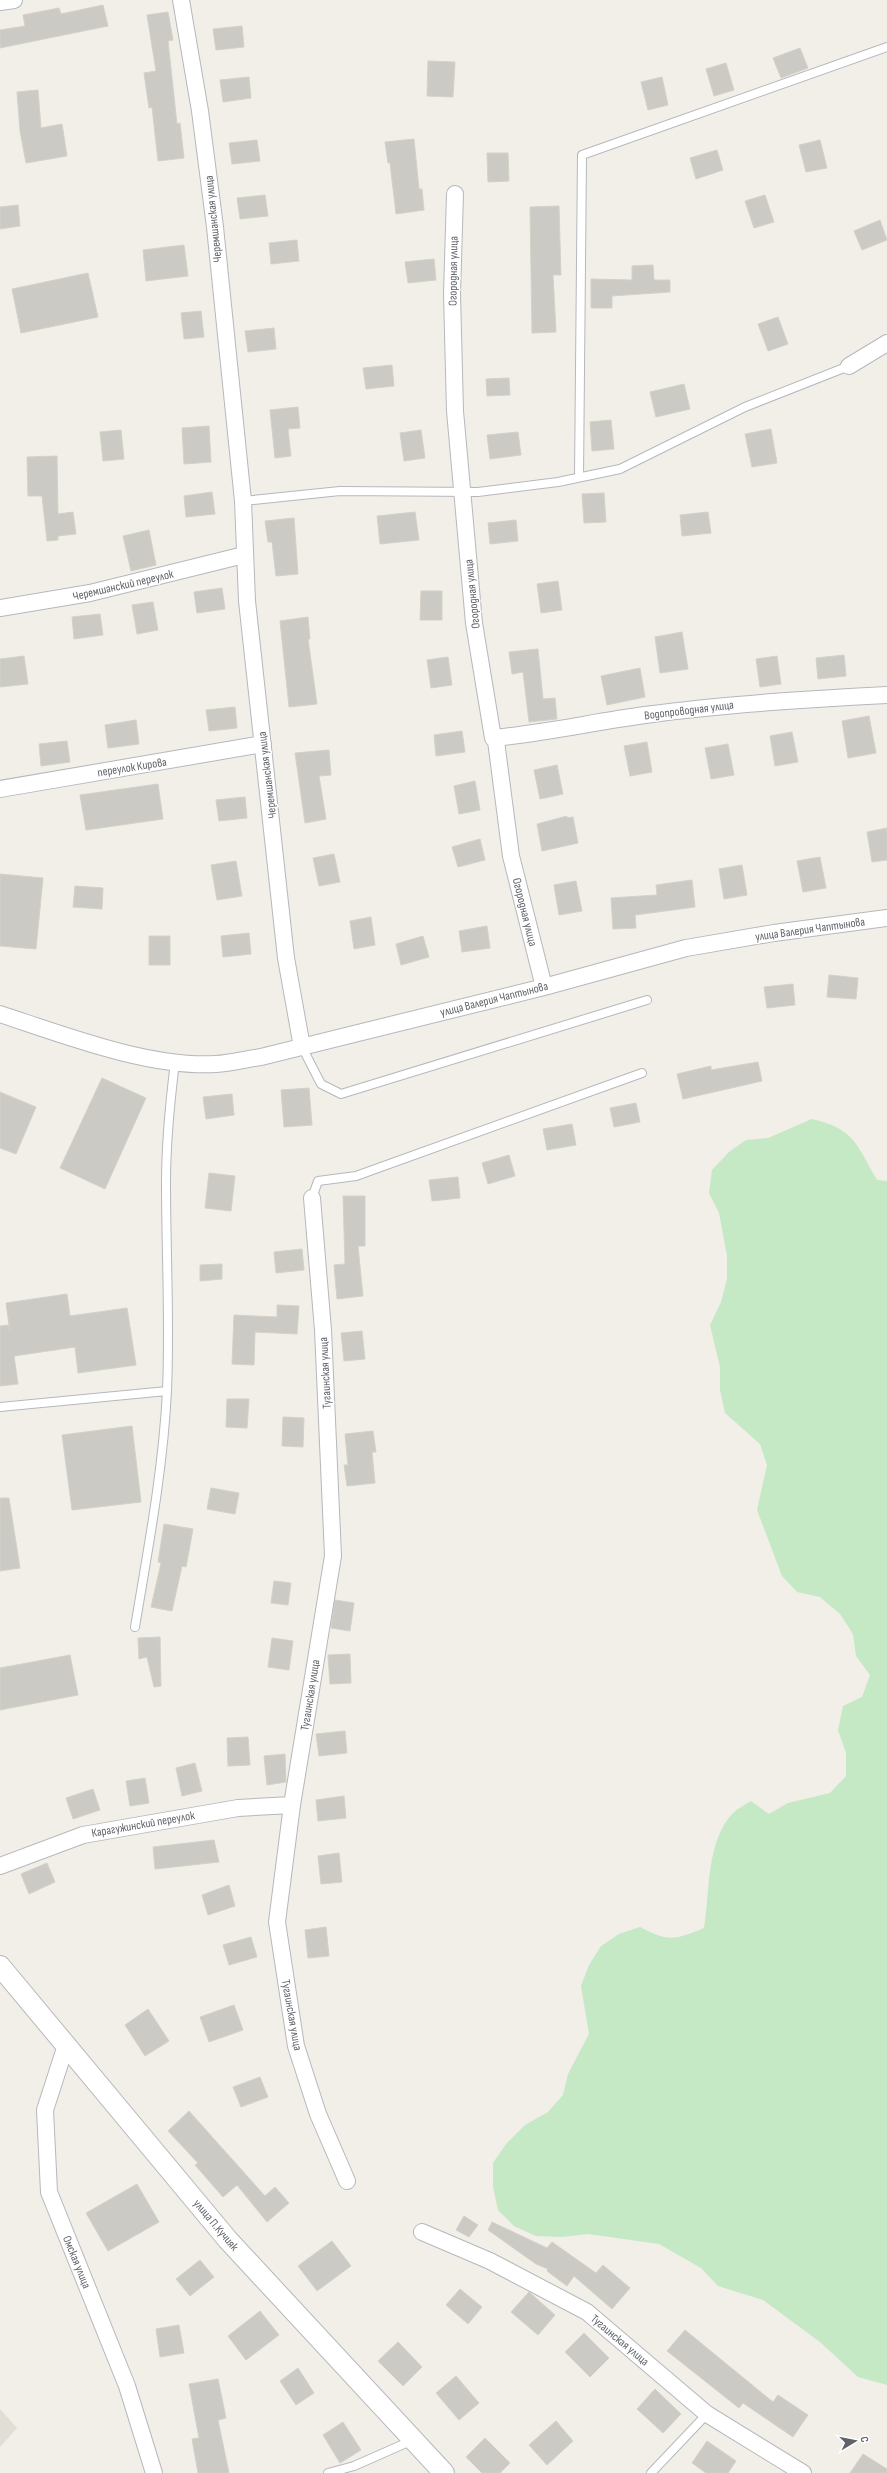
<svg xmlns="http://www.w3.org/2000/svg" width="887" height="2473" viewBox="0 0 887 2473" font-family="'Sofia Sans Condensed',sans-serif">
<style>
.education{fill:#e1ded6}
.green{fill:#c5e8c5}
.building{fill:#cccac5;stroke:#d6d1c6}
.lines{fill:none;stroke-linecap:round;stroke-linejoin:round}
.service-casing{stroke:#b5b8bc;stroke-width:10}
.minor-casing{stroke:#b5b8bc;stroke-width:18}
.tertiary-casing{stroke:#b5b8bc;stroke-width:22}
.service{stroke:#fff;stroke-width:8}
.minor{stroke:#fff;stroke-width:16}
.tertiary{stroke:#fff;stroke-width:20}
.labels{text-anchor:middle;stroke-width:3;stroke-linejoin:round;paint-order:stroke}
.street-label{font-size:12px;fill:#5f6368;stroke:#fff}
</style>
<rect width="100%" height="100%" fill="#f1efe8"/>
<path class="education" d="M0 2409 17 2428 0 2447Z"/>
<path class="green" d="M812 1119C855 1129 856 1144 877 1180L887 1181V2385L858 2377 820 2342 763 2300 718 2286 701 2268 659 2244 588 2234 562 2237 536 2236 514 2226 498 2210 493 2187V2163L506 2144 525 2125 548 2112 563 2095 568 2074 589 2034 581 1986 589 1965 601 1946 619 1934 640 1927C668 1942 675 1940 704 1928 710 1892 706 1841 733 1813 738 1808 745 1805 751 1801L769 1814 788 1803 830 1793 846 1776V1753L838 1730 843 1706 862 1697 870 1675 856 1656 853 1634 840 1614 820 1597 797 1592 782 1576 757 1510 767 1465 760 1444 725 1413 720 1390V1367L710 1325 721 1302 727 1279V1256L719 1213 709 1193 712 1170 729 1152 746 1140 768 1138Z"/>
<path class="building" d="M103 5 108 26 0 48V30L25 26 23 15 59 8 61 14Z
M168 12 173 40 168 41 177 124 180 123 184 158 158 161 152 107 149 108 144 73 156 71 147 15Z
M242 26 244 47 216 50 213 29Z
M800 48 808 68 781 78 773 58Z
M428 61 455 62 453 97 427 96Z
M726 63 734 90 714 96 706 69Z
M249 77 251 98 223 102 220 80Z
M662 77 668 105 648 110 641 82Z
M38 90 41 128 62 124 67 156 26 163 20 131 17 92Z
M414 139 419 189H422L424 210 396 214 390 163H388L385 142Z
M257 140 260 161 232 164 229 143Z
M820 140 827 168 806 172 799 145Z
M717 150 723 170 696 179 690 158Z
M487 153H508L509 181 488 182Z
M265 195 268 216 240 219 237 198Z
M765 195 774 222 754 228 745 201Z
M18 205 20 226 0 229V207Z
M559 206 561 275H553L556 332 532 333 530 207Z
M880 220 887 240 862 250 854 231Z
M297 240 299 261 271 264 269 243Z
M184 245 188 276 146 281 143 250Z
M434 259 436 280 408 283 405 262Z
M653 265 654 280H670V292L612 296V308H591V279L632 280V266Z
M88 273 98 317 21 333 12 289Z
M201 311 204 337 184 339 181 313Z
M778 317 788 344 768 351 758 324Z
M274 328 276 349 248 352 245 331Z
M392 365 394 386 366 389 363 368Z
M509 378 510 395 487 396 486 379Z
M684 384 690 409 656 417 650 392Z
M298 407 300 428 288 429 291 456 275 458 270 410Z
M611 420 614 449 592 451 590 422Z
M209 426 211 462 184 464 182 428Z
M771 429 777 463 752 467 745 434Z
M121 430 124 459 103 461 100 432Z
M421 430 425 458 404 461 400 433Z
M518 432 521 455 490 459 487 435Z
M57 456 58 514 73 512 76 534 58 536V540L47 541 42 496H28L27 457Z
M212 492 215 514 186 517 184 496Z
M604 493 606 522 584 523 582 494Z
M415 512 419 540 380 544 377 516Z
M708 512 711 533 682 536 680 515Z
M294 518 298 574 276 576 272 542H268L265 521Z
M516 520 518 541 490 544 488 523Z
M149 530 156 565 131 571 123 536Z
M558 581 562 610 541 613 537 584Z
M222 588 225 609 197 613 194 592Z
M421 591H442V620H420Z
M153 602 158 630 137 634 132 605Z
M100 614 103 635 74 639 72 617Z
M308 617 310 639H308L317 704 289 707 280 621Z
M682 632 688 669 660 673 655 637Z
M538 649 543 699 555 698 557 719 529 722 523 672 512 674 509 652Z
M844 655 846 676 818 679 816 658Z
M24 656 28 684 0 687V659Z
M777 656 781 684 760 687 756 659Z
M448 657 452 685 431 688 427 660Z
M640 668 645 697 607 705 601 676Z
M235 707 237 728 209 731 206 710Z
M869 716 876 753 848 758 842 721Z
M136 720 139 744 108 748 105 725Z
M462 731 465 752 436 756 434 735Z
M792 732 798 762 775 766 770 736Z
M67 741 70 762 41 766 39 744Z
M647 742 652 772 630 776 624 746Z
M728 744 734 775 711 779 705 748Z
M329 750 331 775 319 776 326 819 305 823 295 753Z
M557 765 563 794 540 799 534 770Z
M475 781 480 810 459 814 454 786Z
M158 784 163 819 86 830 80 795Z
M245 797 247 818 219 821 216 800Z
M567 816V818L573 817 578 843 542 851 537 824Z
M887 828V860L872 862 867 832Z
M480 839 485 860 458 867 452 847Z
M334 854 340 882 319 886 313 858Z
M820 857 826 888 803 892 797 861Z
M236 861 242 896 217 900 211 865Z
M742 865 747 895 724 899 719 869Z
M0 874 43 878 36 949 0 946Z
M692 880 695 907 635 915 636 928 613 929 611 898 657 895 656 885Z
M576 881 582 911 559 915 554 885Z
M75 886 103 888 102 909 73 907Z
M371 917 375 945 354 949 350 921Z
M487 926 490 948 462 952 459 931Z
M249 933 251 954 223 957 221 936Z
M149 936H170V965H149Z
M423 936 429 957 401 965 396 944Z
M829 975 858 978 856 999 827 997Z
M793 984 795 1005 767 1008 764 987Z
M758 1062 762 1081 683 1099 677 1074 711 1066V1070Z
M102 1078 146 1098 105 1189 60 1168Z
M309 1088 312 1125 284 1127 281 1090Z
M0 1092 36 1107 16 1154 0 1148Z
M232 1094 234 1115 206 1119 203 1097Z
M636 1103 640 1122 614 1127 610 1108Z
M572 1124 576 1145 547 1150 543 1129Z
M509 1155 515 1176 488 1184 482 1163Z
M209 1173 235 1176 231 1211 205 1208Z
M458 1177 460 1198 432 1201 429 1180Z
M343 1196H365V1246H358L363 1296 337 1299 334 1265 345 1264Z
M302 1249 304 1270 276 1273 274 1252Z
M222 1264V1279L200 1281V1265Z
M67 1294 70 1316 127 1308 136 1365 78 1373 75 1347 14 1356 18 1384 0 1386V1326L9 1325 10 1332 6 1303Z
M277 1305 299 1306 297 1334 255 1332 254 1365 232 1364 234 1315 277 1317Z
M362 1331 365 1359 344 1361 341 1333Z
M227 1399H249L247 1428 226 1427Z
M283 1417 304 1418 303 1447 282 1446Z
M132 1426 141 1502 72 1510 62 1435Z
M373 1431 376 1452H372L375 1483 347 1486 344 1465H348L345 1434Z
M211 1488 239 1493 235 1514 207 1509Z
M0 1498H9L20 1568 0 1571Z
M164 1524 193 1529 186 1567 182 1566 172 1611 151 1607 161 1563 158 1562Z
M274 1581 291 1583 288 1605 271 1603Z
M335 1600 354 1603 350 1631 331 1628Z
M160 1637 161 1686 154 1687 147 1657 139 1659 138 1638Z
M272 1638 293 1641 289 1670 268 1667Z
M350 1654 351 1683 330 1684 328 1655Z
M70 1655 78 1695 0 1710V1668Z
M345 1731 347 1753 319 1756 316 1734Z
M248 1737 250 1765 228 1766 227 1738Z
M285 1754 286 1782 267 1785 264 1756Z
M195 1763 202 1791 182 1796 176 1768Z
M145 1778 149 1803 130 1806 126 1781Z
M93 1789 100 1810 73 1819 66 1798Z
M344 1796 346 1818 318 1821 316 1800Z
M214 1840 219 1862 155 1869 153 1847Z
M339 1853 342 1882 321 1884 318 1856Z
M47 1863 55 1882 29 1894 21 1874Z
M229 1885 235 1906 208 1915 202 1895Z
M326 1927 329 1956 308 1958 305 1930Z
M251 1937 257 1957 229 1965 223 1945Z
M234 2005 243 2030 209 2042 200 2017Z
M148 2009 169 2041 145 2056 125 2025Z
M260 2077 268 2097 241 2107 233 2087Z
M189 2111 265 2196 275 2187 289 2203 267 2222 237 2185 223 2197 195 2165 198 2163 168 2131Z
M137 2184 159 2222 108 2251 86 2213Z
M464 2216 478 2225 469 2237 456 2230Z
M492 2222 547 2248 552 2242 596 2273 603 2265 630 2288 612 2309 574 2276 567 2286 547 2271 548 2269 536 2264 488 2230Z
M332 2241 351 2266 317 2291 298 2266Z
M200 2260 214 2277 190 2296 176 2279Z
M460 2289 482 2307 468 2324 446 2305Z
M529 2292 555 2315 538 2335 511 2312Z
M260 2311 279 2335 246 2360 228 2336Z
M179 2325 184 2353 160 2357 156 2329Z
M685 2330 773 2402 778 2395 808 2415 793 2437 743 2403 739 2408 667 2351Z
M584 2333 609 2358 590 2377 565 2352Z
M398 2342 422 2367 403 2386 378 2361Z
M298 2368 314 2393 296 2405 280 2381Z
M456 2376 479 2403 459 2420 436 2393Z
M218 2379 226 2418 218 2420 229 2473H198L192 2439 199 2438 189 2384Z
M655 2389 681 2414 663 2433 637 2409Z
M556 2421 573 2441 547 2465 529 2445Z
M343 2422 361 2450 340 2463 323 2435Z
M485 2438 510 2463 500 2473H482L466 2457Z
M707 2441 736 2461 728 2473H706L692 2463Z
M863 2454 887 2469V2473H850Z"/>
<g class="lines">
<defs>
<path id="service" d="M579 477 582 155 887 47
M243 501 340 491 478 492 558 482 620 469 745 407 849 366
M302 1047 321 1084 341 1094 647 1000
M312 1198 318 1181 356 1176 642 1073
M0 1407 167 1391
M135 1627C148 1549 163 1471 167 1391 170 1321 166 1252 166 1183 166 1142 170 1102 175 1062
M328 2473 354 2466 413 2440
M651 2473 707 2414"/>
<path id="minor" d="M181 0 200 111 215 227 243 501 247 601 286 958 302 1047
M0 2 14 0
M455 194 452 294 455 411 474 623 493 738 496 741 511 856 544 987
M849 366 887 343
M0 608 90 593 244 555
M493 738C544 733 594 722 645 715 725 704 806 699 887 695
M0 789 263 744
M0 1014C64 1035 149 1068 216 1064 231 1063 246 1059 261 1057L544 987 686 948 774 933 887 918
M312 1198 323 1330 333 1556 292 1805 277 1922 296 2046 318 2114 347 2181
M0 1866 83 1835 238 1808 292 1805
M66 2045 45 2110 49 2192 127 2386 154 2473
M422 2232 490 2261 587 2312 707 2414 803 2473"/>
<path id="tertiary" d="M0 1966 228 2240 444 2473"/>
</defs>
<use href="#service" class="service-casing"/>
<use href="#minor" class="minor-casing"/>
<use href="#tertiary" class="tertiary-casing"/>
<use href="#service" class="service"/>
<use href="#minor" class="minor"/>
<use href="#tertiary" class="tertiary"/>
</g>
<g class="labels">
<g class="street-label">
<text transform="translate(213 219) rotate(-96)" y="4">Черемшанская улица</text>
<text transform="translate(453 271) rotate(-89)" y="4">Огородная улица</text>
<text transform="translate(123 585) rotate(-13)" y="4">Черемшанский переулок</text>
<text transform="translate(472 594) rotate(-96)" y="4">Огородная улица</text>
<text transform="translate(689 710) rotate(-7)" y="4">Водопроводная улица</text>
<text transform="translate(132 767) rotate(-9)" y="4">переулок Кирова</text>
<text transform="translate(267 775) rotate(-97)" y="4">Черемшанская улица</text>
<text transform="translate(525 912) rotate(76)" y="4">Огородная улица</text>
<text transform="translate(810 929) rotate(-8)" y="4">улица Валерия Чаптынова</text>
<text transform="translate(494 999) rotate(-14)" y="4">улица Валерия Чаптынова</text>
<text transform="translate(325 1373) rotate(-93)" y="4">Тугаинская улица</text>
<text transform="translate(310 1695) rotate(-81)" y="4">Тугаинская улица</text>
<text transform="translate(143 1824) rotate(-10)" y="4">Карагужинский переулок</text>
<text transform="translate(292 2015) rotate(80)" y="4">Тугаинская улица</text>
<text transform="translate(216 2225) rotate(50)" y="4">улица П.Кучияк</text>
<text transform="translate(77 2262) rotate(68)" y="4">Омская улица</text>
<text transform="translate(620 2340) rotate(40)" y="4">Тугаинская улица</text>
</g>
</g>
<g transform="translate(855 2441) rotate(80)" stroke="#ffffff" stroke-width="3" paint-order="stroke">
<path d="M0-3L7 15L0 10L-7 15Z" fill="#5f6368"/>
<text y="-6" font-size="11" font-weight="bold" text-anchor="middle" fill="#5f6368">С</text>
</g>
</svg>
